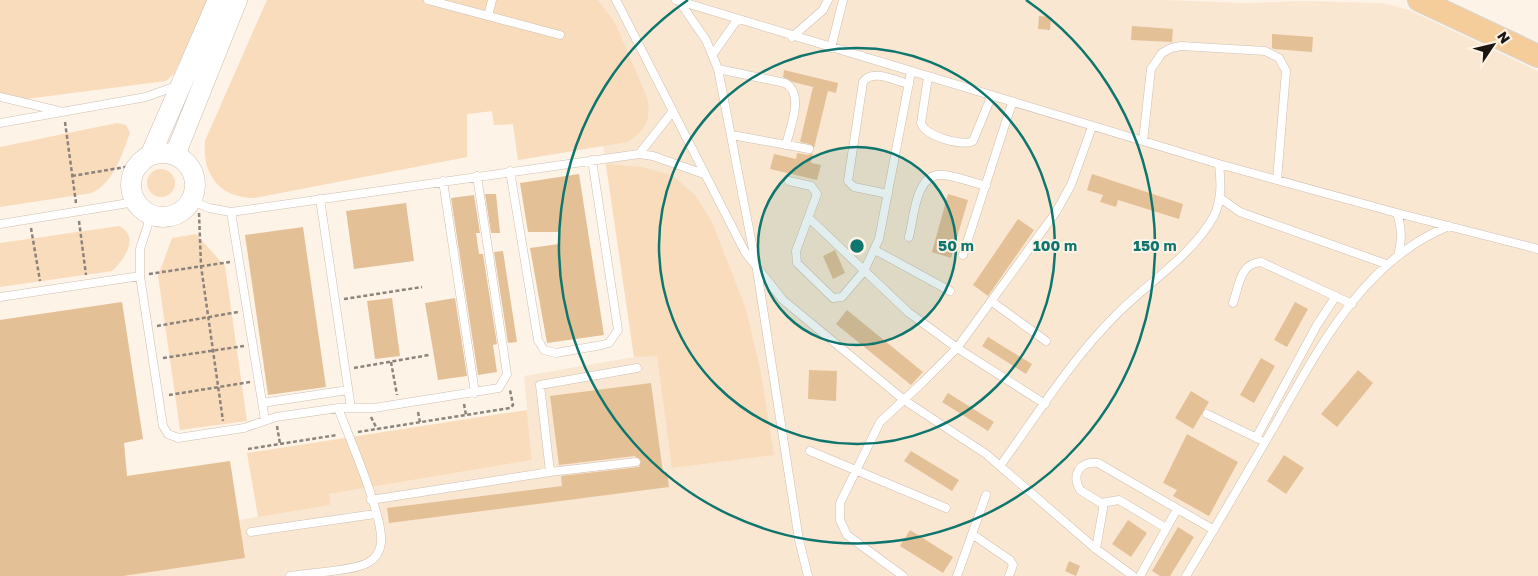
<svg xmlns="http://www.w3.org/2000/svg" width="1538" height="576" viewBox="0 0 1538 576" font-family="'Golos Text',sans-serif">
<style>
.built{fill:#fae7d2}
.green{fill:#f9dcbc}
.building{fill:#e4c097}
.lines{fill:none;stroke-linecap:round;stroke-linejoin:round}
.lane-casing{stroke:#ccbfb1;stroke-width:9}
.secondary-casing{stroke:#ccbfb1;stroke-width:21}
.primary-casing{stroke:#d6d5d4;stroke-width:24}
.path{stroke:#8c847c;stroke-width:2.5;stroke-dasharray:4 2.5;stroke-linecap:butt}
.lane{stroke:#fff;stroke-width:8}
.secondary{stroke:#fff;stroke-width:20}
.primary{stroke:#f5cd9b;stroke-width:22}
.ring{fill:none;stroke:#0f766e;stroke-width:2.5}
.centre{fill:#0f766e;stroke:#fef3e7;stroke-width:2.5}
.ring-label{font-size:15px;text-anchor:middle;font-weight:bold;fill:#0f766e;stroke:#fef3e7;stroke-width:4;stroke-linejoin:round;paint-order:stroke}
</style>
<rect width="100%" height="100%" fill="#fef3e7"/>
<path class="built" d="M267 0H1164L1247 3 1303 1 1383 3 1409 10 1538 71V576H0V320L122 302 143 439 124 443 127 476 230 461 239 520 329 505V494L532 460 524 376 634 357 603 146 518 160 513 124 494 125 492 111 466 114 467 157 254 198 230 193 215 182 206 165 205 141Z"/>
<path class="green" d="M0 0H208L174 74 166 81 18 100 0 98Z
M267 0H598L615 23 647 97C652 118 646 131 627 142L518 160 513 124 494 125 492 111 467 114V157L254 198C219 198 202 174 205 141Z
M117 123 126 125 130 133C121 156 115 181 92 193L0 207V147Z
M606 164 641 167 672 175 695 195 712 222 746 309 761 373 774 455 672 468 657 356 634 357Z
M147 183a14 14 0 1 1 28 0a14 14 0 1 1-28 0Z
M119 226C141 237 124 260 112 271L0 287V243Z
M196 234 225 266 247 421 180 430 158 276 172 238Z
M527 410 532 460 329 494 330 505 258 517 247 453Z"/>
<path class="building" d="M1039 16 1051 17 1050 30 1038 29Z
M1132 26 1173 29 1172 42 1131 40Z
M1272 34 1313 37 1312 52 1274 49 1272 48Z
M784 70 838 83 836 93 828 91 814 148 810 144 800 142 813 87 793 82 783 77Z
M797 153 808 155 813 153 811 163 821 165 817 180 770 169 774 154 796 159Z
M579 174 604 335 547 343 530 248 559 244 558 232H528L520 183Z
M1092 174 1183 204 1179 219 1118 200 1116 207 1100 202 1103 195 1087 190Z
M485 194H496L500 233H491Z
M948 194 968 200 951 258 932 252Z
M474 195 480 233H476L479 254H483L497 344 493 345 497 372 478 375 451 198Z
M406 203 414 261 354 269 346 211Z
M1018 219 1034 230 988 296 973 285Z
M303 227 326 387 268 395 245 235Z
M835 250 845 273 833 279 823 256Z
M503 251 517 342 508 343 494 252Z
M392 298 400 356 375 359 367 301Z
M455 298 467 376 438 380 425 303Z
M122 302 143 439 124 443 127 476 230 461 245 558 123 576H0V320Z
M1295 302 1308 309 1287 347 1274 340Z
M847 310 923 372 911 385 836 324Z
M988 337 1032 364 1026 374 982 346Z
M1261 358 1275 366 1254 403 1240 395Z
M809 370 837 371 836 401 808 399Z
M1358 370 1373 383 1337 427 1321 414Z
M651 383 663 473 667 472 669 487 389 523 387 508 562 486 561 476 639 467 641 461 635 456 559 465 550 396Z
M1191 391 1209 402 1193 429 1175 418Z
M948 393 994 422 988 431 942 402Z
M1187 434 1238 462 1209 516 1173 496 1177 490 1163 483Z
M911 451 959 480 952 491 904 461Z
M1284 455 1304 468 1286 494 1267 481Z
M1128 520 1147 533 1131 557 1112 544Z
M1178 527 1194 537 1170 576H1160L1152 571Z
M910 530 953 557 943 573 900 546Z
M1069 561 1080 566 1076 576 1065 571Z"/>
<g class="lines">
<defs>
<path id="lane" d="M428 0 560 35
M616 0 745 252 783 300 904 400 986 454 1096 549 1133 576
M676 0 1219 164 1397 213 1538 249
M679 1 706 40 718 69 757 270 799 540 808 576
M488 16 492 0
M792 37 823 10 828 0
M831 48 843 0
M713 54 737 20
M718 69 785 83C805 94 790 127 786 145
M928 77 921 123C925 136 962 147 973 141L991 97
M0 97 59 111
M0 123 146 97 176 86
M732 135 809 149
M1143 141 1151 69 1162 53 1171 48 1181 46 1265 51 1279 58 1286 71 1277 180
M639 154 673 111
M510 171 538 340 544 350 556 353 602 345 609 343 618 330 592 160
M443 181 475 393
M789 181 811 186 817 194 796 251 797 263 833 298 842 297 864 271 879 239 911 72
M888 194 854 187 848 181 863 82C872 68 896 81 909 84
M1220 198 1240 212 1386 264
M320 199 351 408
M191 200 209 208 231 212 639 154 653 156 704 174
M231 212 265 420
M1397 213C1402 229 1402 240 1398 256
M151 215 140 249V276L163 426 168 434 178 438 244 428 276 417 338 408H374L499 388 507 374 477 176
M809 218 908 312 957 348 1045 404
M0 224 135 202
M909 237C914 218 915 171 944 175 958 177 972 182 986 186
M875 250 950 291
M963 255 1012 103
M0 297 140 276
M991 301 1046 341
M1233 303C1239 286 1240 263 1261 262L1352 304
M262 403 348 390
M1207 414 1259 439
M1256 438 1317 325 1336 296
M810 451 946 508
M1000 466C1037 415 1071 360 1115 316 1147 283 1191 257 1214 216 1222 199 1221 181 1219 164
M550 472 540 385 637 368
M371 500 550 472 636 462
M1166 528 1119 500 1101 503 1080 490C1071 474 1080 461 1098 463L1214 530
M251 532 375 514
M972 534 1010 560 1013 565 1009 576
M1096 549 1104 503
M290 576C308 573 356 571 369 562 376 558 380 551 381 543 384 517 349 437 338 408
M903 576 847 535 840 520V503L880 422 923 382 957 348 1056 212 1071 185 1092 127
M957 576 986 495
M1140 576 1177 509
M1186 576C1215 528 1243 480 1271 432 1316 354 1361 261 1449 226"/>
<path id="secondary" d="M131 185a32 32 0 1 1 64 0a32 32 0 1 1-64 0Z
M151 154 218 0
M175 155 237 0"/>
<path id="primary" d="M1419 0 1538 56"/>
</defs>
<use href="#lane" class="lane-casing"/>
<use href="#secondary" class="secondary-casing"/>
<use href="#primary" class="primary-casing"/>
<path class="path" d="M65 122 76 203
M72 176 137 165
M199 213 201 266 223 421
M79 221 86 275
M31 228 40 281
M149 274 230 262
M344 299 422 287
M157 326 238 312
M163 358 244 346
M391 362 397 395
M354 368 429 355
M169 395 250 382
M464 404 466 415
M418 412 420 422
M371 417 377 429
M277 426 280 444
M358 432 510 408 513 405 510 390
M248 449 337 435"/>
<use href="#lane" class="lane"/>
<use href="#secondary" class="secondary"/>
<use href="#primary" class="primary"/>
</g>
<circle cx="857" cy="246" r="99" fill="#0f766e" fill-opacity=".12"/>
<g class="ring">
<circle cx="857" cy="246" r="99"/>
<circle cx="857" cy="246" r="198"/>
<path d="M1026 0A298 298 0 1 1 688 0"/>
</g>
<circle cx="857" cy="246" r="8" class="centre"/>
<g class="ring-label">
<text x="956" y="251">50 m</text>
<text x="1055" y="251">100 m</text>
<text x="1155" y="251">150 m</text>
</g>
<g transform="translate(1493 45) rotate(55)" stroke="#fef3e7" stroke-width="4" paint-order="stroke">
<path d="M0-4L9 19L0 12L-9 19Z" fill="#1b1611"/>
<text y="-8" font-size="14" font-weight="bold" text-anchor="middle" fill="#1b1611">N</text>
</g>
</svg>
